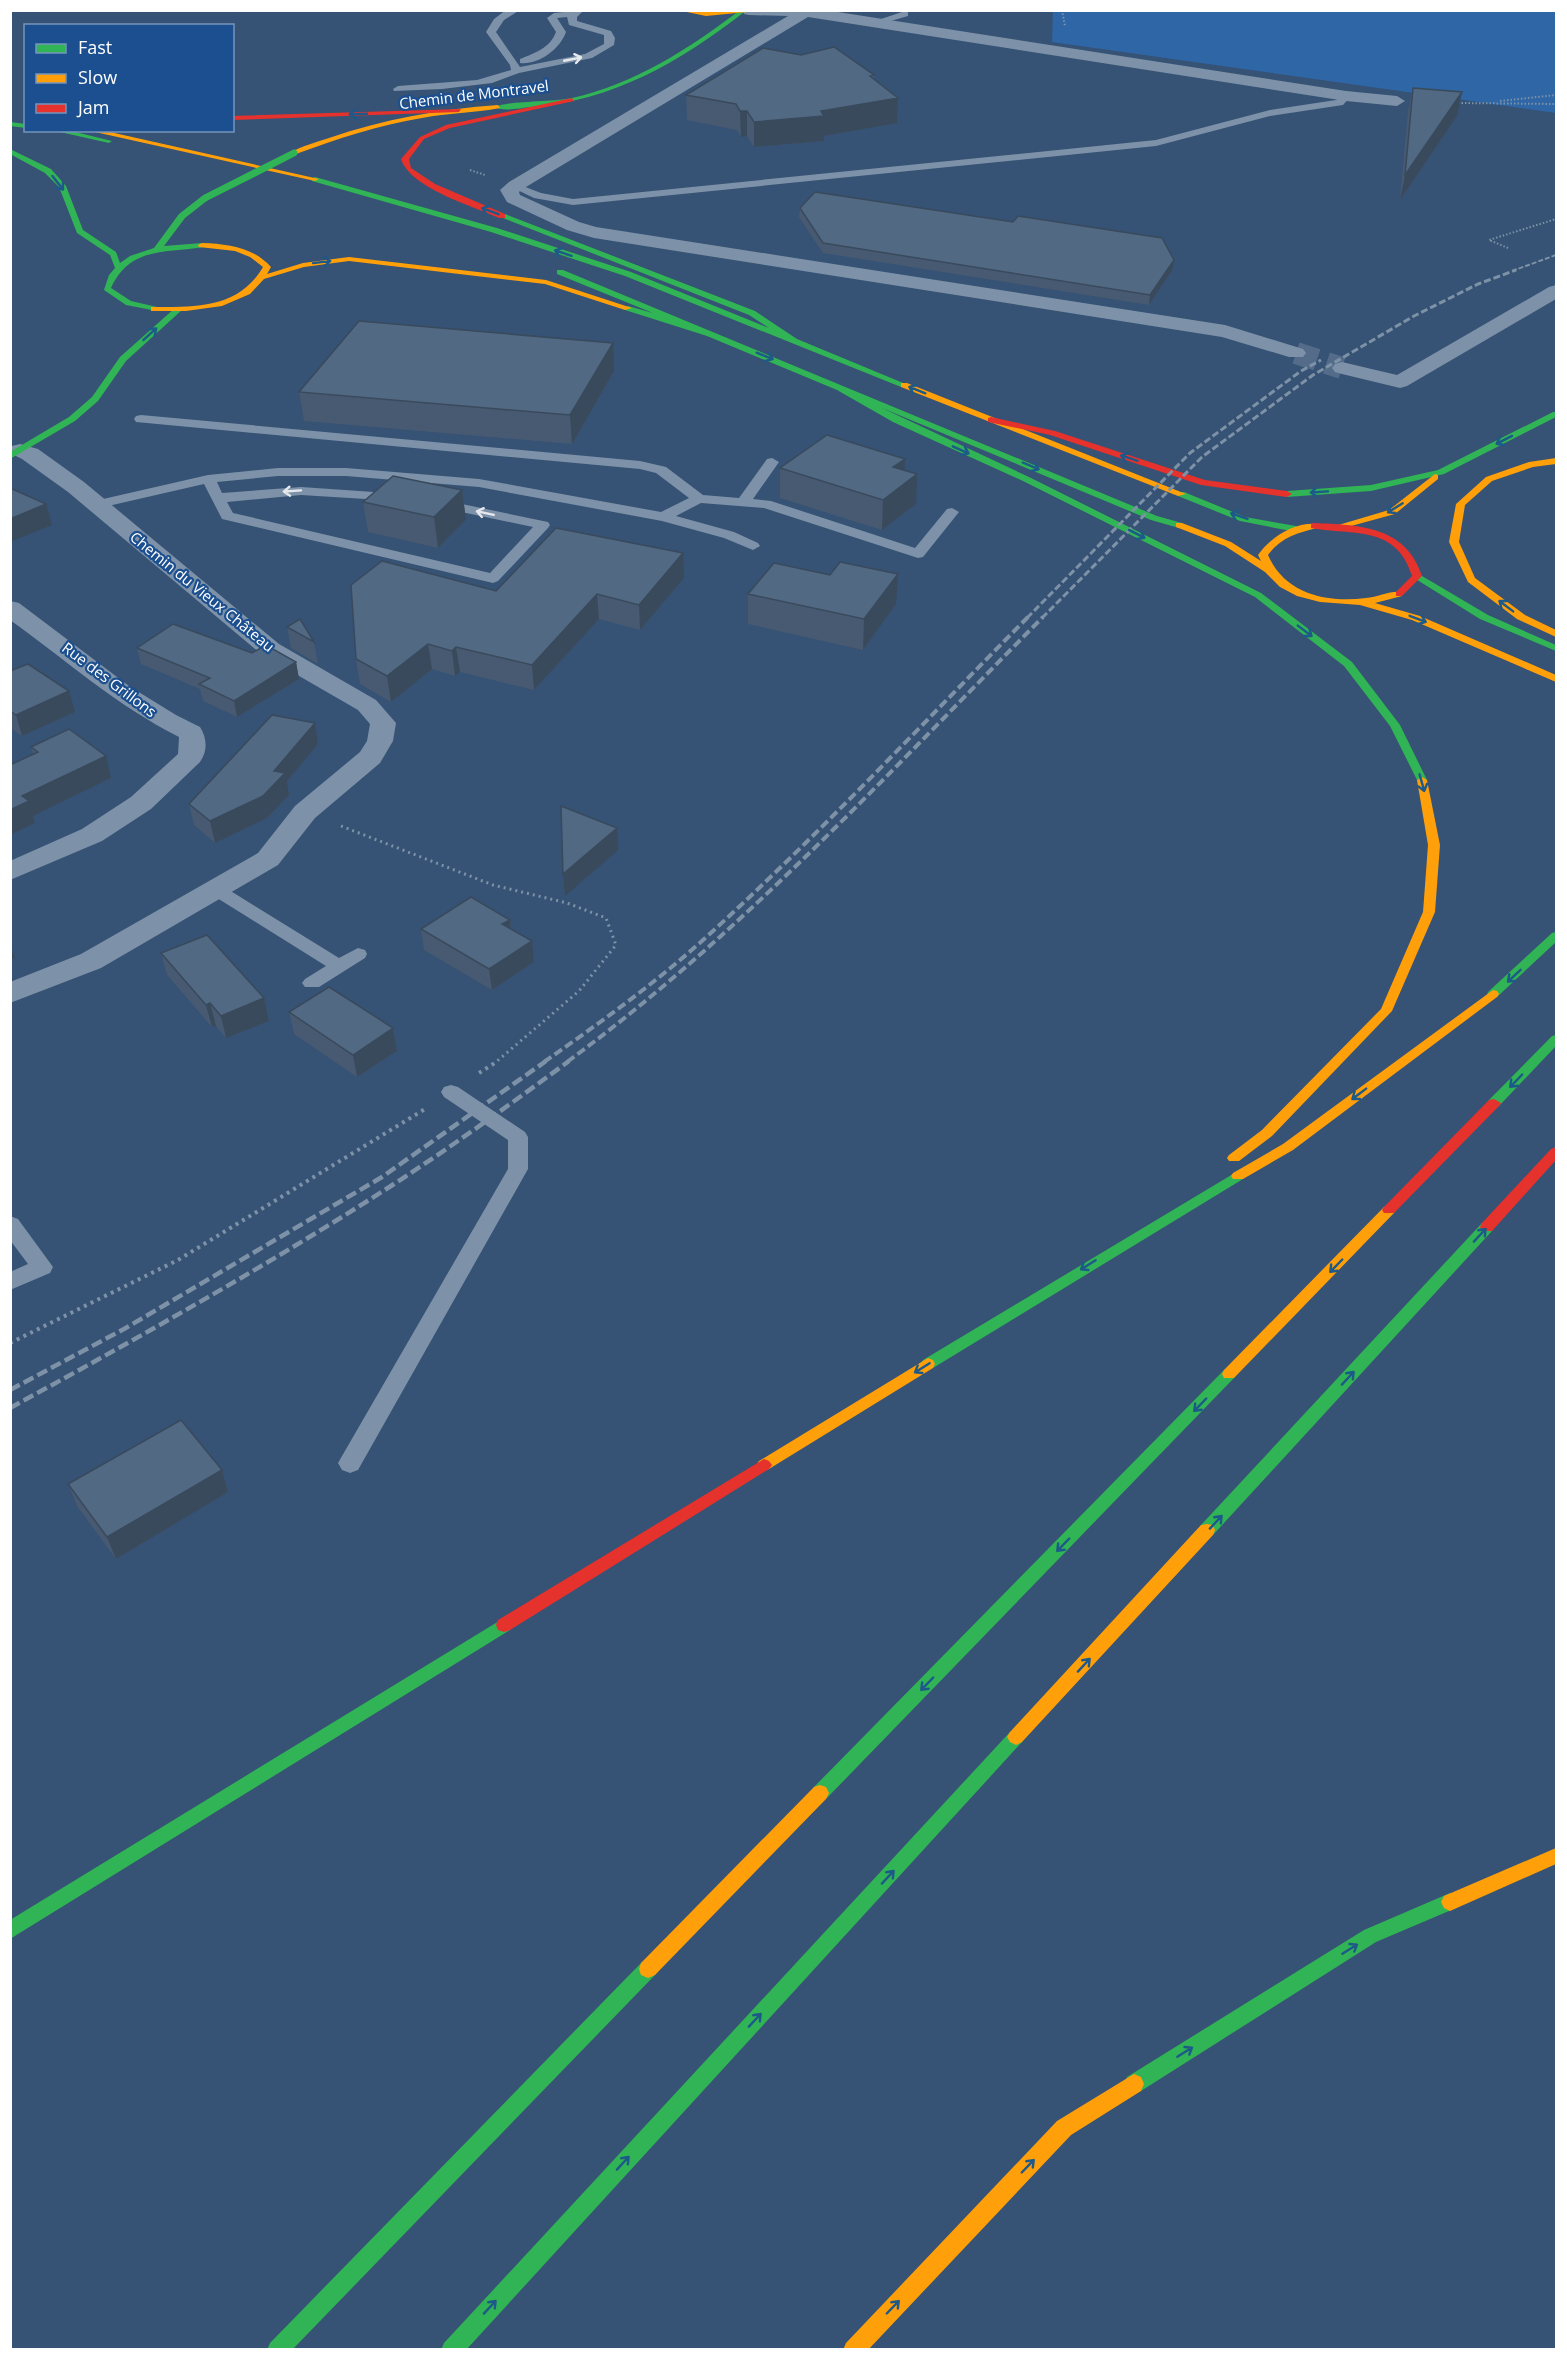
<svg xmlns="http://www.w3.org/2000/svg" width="1567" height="2360" viewBox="0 0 1567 2360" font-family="'Open Sans',sans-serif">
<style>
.green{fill:#2f66a5}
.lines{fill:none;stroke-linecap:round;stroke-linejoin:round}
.street-tunnel{stroke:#546c89;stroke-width:22;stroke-dasharray:22 10;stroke-linecap:butt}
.path-far2{stroke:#7d92a8;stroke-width:2;stroke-dasharray:1.5 2;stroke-linecap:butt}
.path-far1{stroke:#7d92a8;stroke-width:3;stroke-dasharray:2 4;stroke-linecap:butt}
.path{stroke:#7d92a8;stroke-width:4;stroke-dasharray:3 4.5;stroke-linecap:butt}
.lane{fill:#7d92a8;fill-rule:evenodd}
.street{fill:#7d92a8;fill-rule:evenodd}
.fast{fill:#30b455;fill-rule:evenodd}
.slow{fill:#ff9f0a;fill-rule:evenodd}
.jam{fill:#e5322d;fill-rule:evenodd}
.rail-far3{stroke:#7e92a7;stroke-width:2;stroke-dasharray:5 2;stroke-linecap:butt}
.rail-far2{stroke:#7e92a7;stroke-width:3;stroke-dasharray:7 3;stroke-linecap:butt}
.rail-far1{stroke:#7e92a7;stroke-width:4;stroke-dasharray:9 4;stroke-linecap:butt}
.rail{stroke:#7e92a7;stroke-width:4.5;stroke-dasharray:11 4.5;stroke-linecap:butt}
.fast-bridge{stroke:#30b455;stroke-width:7}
.wall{fill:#475a72}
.shaded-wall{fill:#394a5c}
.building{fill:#526984;stroke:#394a5c;stroke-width:1.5}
.oneway{stroke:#e5e9ee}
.oneway2{stroke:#1d5989}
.labels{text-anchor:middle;stroke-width:4.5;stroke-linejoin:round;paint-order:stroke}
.far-street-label{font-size:15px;fill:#fff;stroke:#1b4f8f}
</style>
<rect width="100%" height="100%" fill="#365274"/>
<path class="green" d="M1053 11H1556V113L1052 42Z"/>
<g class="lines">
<path class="street-tunnel" d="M1296 353 1342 368"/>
<path class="path-far2" d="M1062 10 1065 26
M1500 101 1556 95
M1458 103 1556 104
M470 170 485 175
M1508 248 1489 240 1556 219"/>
<path class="path-far1" d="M341 826 493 885 567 903 606 918 616 945 579 991 496 1062"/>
<path class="path" d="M479 1073 498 1061
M10 1343 178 1260 425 1109"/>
<path class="lane" d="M506 10H520L504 20 496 32 520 67 585 54 604 44V35L569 25 567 17 557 18 566 32C560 49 539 65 520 63V59C535 53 550 48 556 32L547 18 554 13 584 10 577 17V21L611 31 615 38 614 45 592 58 519 73 492 83 442 89 394 91 393 89 398 86 477 80 511 70 510 65 486 32 494 19Z
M905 11 908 12V16L877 25 872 22Z
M1346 93 1351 96 1343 105 1270 116 1156 146 573 205 534 198 509 186 515 183 541 193 573 199 1156 140 1270 110 1336 100Z
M141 415 640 461 666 467 703 495 739 498 767 459 772 458 779 462 753 499 771 501 915 548 947 509 952 508 959 512 923 557 918 558 764 508 701 503 676 516 734 532 758 543 760 546 753 550 724 538 662 521 479 487 346 476H278L217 482 222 493 301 487 403 494 405 497 398 501 301 495 227 502 233 513 490 573 533 527 433 506 431 503 433 500 438 499 548 522 550 525 548 528 498 581 493 583 222 519 204 484 95 509 88 505 90 502 208 475 278 468H346L479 479 661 512 689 498 656 473 640 469 136 422 134 419 136 416Z
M215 883 221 885 339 958 358 948 365 950 367 954 365 958 319 987H305L302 983 305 979 326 966 209 893 206 889 209 885Z
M451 1085 458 1087 525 1132 528 1137V1169L358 1470 350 1473 342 1470 338 1463 342 1456 508 1169V1140L444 1097 441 1092 444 1087Z
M10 1216 18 1219 53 1267 50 1273 10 1290V1272L28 1264 10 1240Z"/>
<path class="street" d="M825 10 1346 91 1397 96 1405 101 1397 106 1346 101 808 17 521 190 519 192 520 195 579 222 596 227 1225 325 1303 349 1306 353 1303 357H1289L1222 337 594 238 567 230 507 202 500 190 509 182 788 16 749 15 744 14 742 10Z
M1556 285V299L1407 386 1400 388 1342 374 1335 372 1332 368 1335 364 1342 362 1397 375 1549 287Z
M20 444 38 449 84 482 279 644 376 700 396 723 393 741 380 763 315 818 278 865 101 968 10 1003V982L81 954 258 853 295 806 360 752 367 741 370 724 358 710 261 654 68 492 22 459 10 453 12 446Z
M10 601 19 603 129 686 176 715 200 727C207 738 208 751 200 762L151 809 102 841 10 880V861L82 829 131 797 178 754 179 737C117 706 66 660 10 620Z"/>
<path class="fast" d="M742 10 743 13C680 62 612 101 531 107 520 108 504 112 495 107 505 101 554 102 572 98 635 84 688 49 739 11Z
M10 122 26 124V128L10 126Z
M51 130H67L112 141 109 143Z
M10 149 51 169 66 186 83 230 116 252 120 263 130 256 154 248 179 214 202 196H208V200L185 218 164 246 202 243 206 245 205 247C167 253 130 246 111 288L131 301 157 307V311L126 305 104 290 109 275 115 268 110 255 77 233 59 187 45 173 10 154Z
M315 177 497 228 631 272 769 328 749 315 498 216 505 214 755 311 797 339 908 385 901 387 625 276 491 232 312 181 311 179Z
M557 270H563L1157 516 1182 523V527L1179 528 1151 520 882 408 1029 477 1261 593 1352 662 1400 725 1427 780 1426 782H1418L1390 726 1344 666 1255 597 1023 481 893 422 837 390 707 336 625 310 624 308 628 306 653 313 557 274Z
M175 308 182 310 126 361 98 401 75 421 10 459V452L69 417 92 397 120 357Z
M1553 412H1556V417L1444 474 1371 491 1287 497 1282 494 1287 491 1371 485 1438 470Z
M1178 492H1184L1245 517 1296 526 1301 529 1296 532 1240 521 1178 496Z
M1417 573 1488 615 1556 645V651L1480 619 1414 578V574Z
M1556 932V942L1497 997H1489L1487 994 1489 991 1552 933Z
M1556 1035V1046L1499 1106H1489L1487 1103 1489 1100 1552 1036Z
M1238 1171 1245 1176 1243 1179 933 1368H923L921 1364 923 1360Z
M1487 1222 1492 1223 1494 1227 1492 1231 1213 1535 1207 1536 1201 1535 1199 1530 1201 1525 1482 1223Z
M1229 1368 1234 1370 1236 1374 1234 1378 826 1799 820 1801 814 1799 811 1793 814 1787 1224 1370Z
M504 1618 510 1620 512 1625 510 1630 10 1939V1920Z
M1016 1729 1022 1732 1025 1737 1022 1742 466 2350H441L444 2343 1010 1732Z
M1450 1893 1456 1896 1459 1902 1456 1908 1376 1942 1141 2091 1134 2094 1127 2091 1124 2084 1127 2077 1364 1930Z
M648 1960 655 1963 657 1969 655 1975 292 2350H267L270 2343 641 1963Z"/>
<path class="slow" d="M677 10H745L747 12 706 16Z
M498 105 500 108C474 113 448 113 422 118 379 125 337 139 296 154L290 153C301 146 317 142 329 138 384 119 440 109 498 105Z
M86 130H101L319 179 315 181Z
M202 243C228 244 253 247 271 267L267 274 303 263 349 257 546 280 632 308 625 310 545 284 349 261 304 267 264 279 250 294 222 306 186 311H151V307H154C197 307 239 308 263 267L250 257 235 251 199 247 198 245Z
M901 383H907L1186 494 1178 496 901 387Z
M1556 458V464L1533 467 1492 481 1465 505 1459 542 1475 578 1525 615 1556 630V637L1517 619 1468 582 1449 542 1456 504 1486 477 1529 462Z
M1435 474 1438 475V479L1395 514 1340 529 1335 526 1389 510Z
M1176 523H1182L1231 542 1261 561 1258 555C1271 537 1294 522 1317 524V528C1297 533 1280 538 1268 555 1285 594 1326 603 1366 598 1378 597 1391 590 1402 592V596L1375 603 1420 616 1556 675V682L1412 620 1360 605 1320 602 1297 596 1280 587 1265 572 1225 546 1176 527Z
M1422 777 1427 780 1440 845 1435 912 1392 1011 1272 1136 1239 1161H1229L1227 1158 1229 1155 1262 1130 1381 1009 1423 912 1428 845 1417 780Z
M1493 990 1497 991 1499 994 1497 997 1293 1150 1243 1179H1233L1231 1176 1233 1173 1283 1144Z
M1389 1205 1394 1207 1396 1210 1394 1213 1234 1378H1224L1222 1374 1224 1370 1384 1207Z
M928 1358 933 1360 935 1364 933 1368 769 1469 764 1471 759 1469 756 1465 759 1461Z
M1207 1524 1213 1525 1215 1530 1213 1535 1022 1742 1016 1745 1010 1742 1007 1737 1010 1732 1201 1525Z
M820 1785 826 1787 829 1793 826 1799 655 1975 648 1978 641 1975 639 1969 641 1963 814 1787Z
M1556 1848V1864L1450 1911 1444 1908 1441 1902 1444 1896Z
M1134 2074 1141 2077 1144 2084 1141 2091 1071 2135 868 2350H843L846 2343 1057 2121Z"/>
<path class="jam" d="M572 98 574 101 450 128 424 139 409 159 411 168 435 184 505 214V218H499C473 206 410 188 401 159L420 137 446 125Z
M461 109 459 112 232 120V116Z
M991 417 1055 431 1205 480 1287 491 1292 494 1287 497 1201 485 1050 435 988 422V418Z
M1314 523C1359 525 1406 526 1422 576L1402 596H1396V592L1412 576C1396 524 1353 536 1311 528V524Z
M1494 1099 1501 1103 1499 1106 1394 1213H1384L1382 1210 1384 1207 1489 1100Z
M1556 1147V1160L1492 1231H1482L1480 1227 1482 1223 1551 1149Z
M764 1459 769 1461 772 1465 769 1469 510 1630 504 1632 498 1630 496 1625 498 1620Z"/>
<path class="rail-far3" d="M1512 271 1556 255"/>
<path class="rail-far2" d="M1027 618 1190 453 1301 371 1321 360
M1042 618 1202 457 1313 375 1414 316 1478 284 1516 270"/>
<path class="rail-far1" d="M544 1062C598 1024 653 985 703 940 816 838 921 725 1028 617
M567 1062C743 933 890 771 1043 617"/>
<path class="rail" d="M10 1390 124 1329 382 1177 546 1061
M10 1408C140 1337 270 1264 394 1184 454 1145 512 1103 569 1061"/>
<path class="fast-bridge" d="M205 198 294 153"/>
</g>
<path class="wall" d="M874 75V79L898 98 897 123 824 136V141L754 147 747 136 741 137 737 130 687 120 686 95Z
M1413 88 1457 116 1400 200 1408 111Z
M800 208 1173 269 1149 305 823 253 799 217Z
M614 371 572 444 304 421 299 392Z
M780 468 904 470 916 504 882 530 780 498Z
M462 490 466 520 438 548 368 532 363 502Z
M684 578 640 630 599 619 534 690 460 672 455 676 432 669 391 702 360 684 356 659 496 591Z
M748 594 896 604 863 650 748 624Z
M287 627 314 642 318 664 291 648Z
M137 648 252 653 296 662 299 679 237 717 203 701 200 689 141 664Z
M10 671 75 712 22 736 10 728Z
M315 723 318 744 287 781 289 795 267 818 215 843 194 825 189 804Z
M31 747 111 778 33 816 35 823 10 835 33 754Z
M510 920 511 929 532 941 534 962 492 990 424 950 421 929Z
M161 953 264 998 269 1021 226 1038 216 1026 212 1027 167 975Z
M289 1012 393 1028 397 1051 357 1077 294 1034Z
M222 1470 228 1492 116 1559 77 1506 68 1484Z"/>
<path class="shaded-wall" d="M1462 92 1457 116 1400 200 1405 175Z
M898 98 897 123 824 136V141L754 147V122Z
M740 111H747V136L741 137Z
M1174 260 1173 269 1149 305 1150 295Z
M613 343 614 371 572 444 570 415Z
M905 459 904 484 917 474 916 504 882 530 883 500 893 467Z
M462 490 466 520 438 548 434 517Z
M46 504 52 525 10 542V519Z
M683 553 684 578 640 630 639 605Z
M898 574 896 604 863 650 864 619Z
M597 594 599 619 534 690 532 665Z
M428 644 432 669 391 702 387 676Z
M456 647 460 672 455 676 452 651Z
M296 662 299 679 237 717 234 701Z
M69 691 75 712 22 736 16 715Z
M315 723 318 744 287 781 289 795 267 818 215 843 210 821 274 771Z
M106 756 111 778 33 816 35 823 10 835V810L22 796Z
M617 828 618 850 565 896 563 874Z
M510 920 512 941 502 924Z
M532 941 534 962 492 990 489 969Z
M10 945 15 958 10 959Z
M264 998 269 1021 226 1038 221 1016Z
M210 1003 216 1026 212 1027 206 1005Z
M393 1028 397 1051 357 1077 353 1055Z
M222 1470 228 1492 116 1559 107 1537Z"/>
<path class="building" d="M834 47 874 75 870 76 898 98 821 111 824 116 754 122 747 111H740L736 104 686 95 763 48 801 55Z
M1413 88 1462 92 1405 175Z
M815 192 1013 222 1018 216 1162 238 1174 260 1150 295 823 243 800 208Z
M359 321 613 343 570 415 299 392Z
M827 435 905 459 893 467 917 474 883 500 780 468Z
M393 476 462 490 434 517 363 502Z
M10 488 46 504 10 519Z
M556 528 683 553 639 605 597 594 532 665 456 647 452 651 428 644 387 676 356 659 351 585 382 561 496 591Z
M840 562 898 574 864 619 748 594 774 563 830 575Z
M300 619 314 642 287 627Z
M173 624 252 653 266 645 296 662 234 701 199 684 210 678 137 648Z
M28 664 69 691 16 715 10 711V671Z
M272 715 315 723 274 771 285 773 263 796 210 821 189 804Z
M69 729 106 756 22 796 29 801 10 810V765L38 752 31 747Z
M561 806 617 828 563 874Z
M471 897 510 920 502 924 532 941 489 969 421 929Z
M207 935 264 998 221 1016 210 1003 206 1005 161 953Z
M329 987 393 1028 353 1055 289 1012Z
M181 1420 222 1470 107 1537 68 1484Z"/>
<defs><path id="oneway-shaft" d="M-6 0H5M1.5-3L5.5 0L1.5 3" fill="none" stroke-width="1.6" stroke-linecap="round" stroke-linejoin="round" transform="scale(1.5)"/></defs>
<g class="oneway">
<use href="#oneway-shaft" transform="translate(573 59) rotate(-11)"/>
<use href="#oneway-shaft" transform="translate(292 491) rotate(176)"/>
<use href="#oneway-shaft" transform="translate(485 513) rotate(-168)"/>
</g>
<g class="oneway2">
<use href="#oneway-shaft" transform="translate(358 114) rotate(178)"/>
<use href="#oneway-shaft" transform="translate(58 183) rotate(52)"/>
<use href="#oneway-shaft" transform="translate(490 211) rotate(-159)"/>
<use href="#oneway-shaft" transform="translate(563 253) rotate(-162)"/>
<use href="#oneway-shaft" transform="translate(322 262) rotate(-7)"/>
<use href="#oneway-shaft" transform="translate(150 334) rotate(-42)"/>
<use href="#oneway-shaft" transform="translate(765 356) rotate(22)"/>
<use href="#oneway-shaft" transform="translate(917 390) rotate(-158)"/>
<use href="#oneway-shaft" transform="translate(1504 440) rotate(153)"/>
<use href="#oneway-shaft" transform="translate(961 450) rotate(24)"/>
<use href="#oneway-shaft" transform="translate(1129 458) rotate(-162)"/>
<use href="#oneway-shaft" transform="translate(1031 466) rotate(23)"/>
<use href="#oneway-shaft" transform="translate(1319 492) rotate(176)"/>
<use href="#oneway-shaft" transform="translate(1395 508) rotate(148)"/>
<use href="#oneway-shaft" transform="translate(1239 516) rotate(-161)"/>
<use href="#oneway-shaft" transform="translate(1137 534) rotate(27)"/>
<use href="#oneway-shaft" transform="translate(1506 606) rotate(-143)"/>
<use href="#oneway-shaft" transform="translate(1418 619) rotate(21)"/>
<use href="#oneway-shaft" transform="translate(1305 631) rotate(37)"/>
<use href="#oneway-shaft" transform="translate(1422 783) rotate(74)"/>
<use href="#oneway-shaft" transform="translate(1514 976) rotate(137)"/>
<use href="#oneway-shaft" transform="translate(1516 1081) rotate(134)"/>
<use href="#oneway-shaft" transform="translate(1359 1094) rotate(143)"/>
<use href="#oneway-shaft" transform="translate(1480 1235) rotate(-47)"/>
<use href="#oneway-shaft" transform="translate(1088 1265) rotate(148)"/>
<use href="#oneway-shaft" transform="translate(1336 1266) rotate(134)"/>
<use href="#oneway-shaft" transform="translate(922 1368) rotate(148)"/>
<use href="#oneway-shaft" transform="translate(1348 1378) rotate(-47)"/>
<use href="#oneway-shaft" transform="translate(1200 1405) rotate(134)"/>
<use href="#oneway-shaft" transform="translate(1216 1522) rotate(-47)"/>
<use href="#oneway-shaft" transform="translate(1063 1545) rotate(134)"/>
<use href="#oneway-shaft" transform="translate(1084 1665) rotate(-47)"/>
<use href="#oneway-shaft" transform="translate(927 1684) rotate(134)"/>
<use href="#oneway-shaft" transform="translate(888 1877) rotate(-47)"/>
<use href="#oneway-shaft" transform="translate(1350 1949) rotate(-32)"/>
<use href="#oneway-shaft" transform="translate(755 2020) rotate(-47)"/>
<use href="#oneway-shaft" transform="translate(1185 2052) rotate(-32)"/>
<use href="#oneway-shaft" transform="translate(623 2163) rotate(-47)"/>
<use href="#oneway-shaft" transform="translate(1028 2166) rotate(-46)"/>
<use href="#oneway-shaft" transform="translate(490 2307) rotate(-47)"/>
<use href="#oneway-shaft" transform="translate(893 2307) rotate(-46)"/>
</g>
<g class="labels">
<g class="far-street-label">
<text transform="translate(474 95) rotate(-7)" y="5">Chemin de Montravel</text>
<text transform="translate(202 592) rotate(39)" y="5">Chemin du Vieux Château</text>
<text transform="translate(109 680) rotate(37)" y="5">Rue des Grillons</text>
</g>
</g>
<rect width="1567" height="2360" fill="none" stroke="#ffffff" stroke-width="24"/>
<rect x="24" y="24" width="210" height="108" fill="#1b4f8f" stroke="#7695bc" stroke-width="1.5"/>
<rect x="36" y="44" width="30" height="9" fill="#30b455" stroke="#7695bc" stroke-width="1.5"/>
<text x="78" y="54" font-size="18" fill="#ffffff">Fast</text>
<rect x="36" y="74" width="30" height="9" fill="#ff9f0a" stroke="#7695bc" stroke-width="1.5"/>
<text x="78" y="84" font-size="18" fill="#ffffff">Slow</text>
<rect x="36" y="104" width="30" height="9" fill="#e5322d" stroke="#7695bc" stroke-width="1.5"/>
<text x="78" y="114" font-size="18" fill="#ffffff">Jam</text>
</svg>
